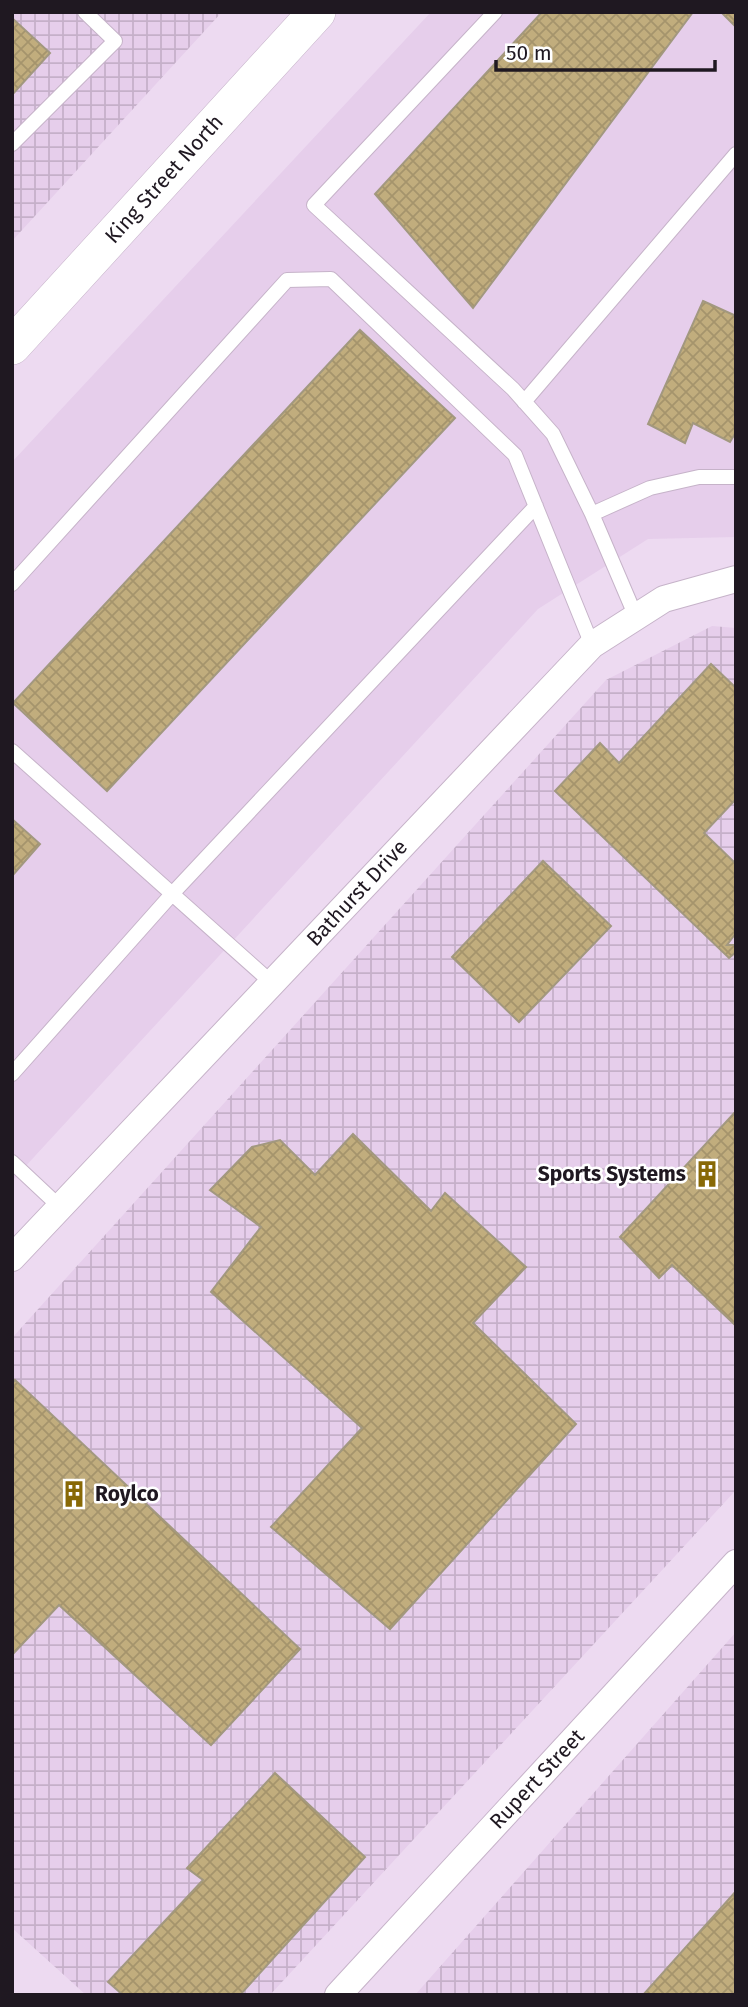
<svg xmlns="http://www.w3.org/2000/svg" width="748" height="2007" viewBox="0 0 748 2007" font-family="'Fira Sans',sans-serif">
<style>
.built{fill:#e6ceeb}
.industrial{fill:url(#industrial-grid)}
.building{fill:url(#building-cross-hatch);stroke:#a2987f;stroke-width:2}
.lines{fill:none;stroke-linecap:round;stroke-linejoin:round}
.lane-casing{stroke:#c6b3c9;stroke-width:16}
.street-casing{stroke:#c6b3c9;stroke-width:28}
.secondary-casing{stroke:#c6b3c9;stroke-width:38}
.lane{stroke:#fff;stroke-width:14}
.street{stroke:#fff;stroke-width:26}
.secondary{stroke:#fff;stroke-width:37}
.labels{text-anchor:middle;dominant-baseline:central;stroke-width:5;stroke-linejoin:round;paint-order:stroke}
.street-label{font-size:21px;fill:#1f1821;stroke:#fff}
.poi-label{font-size:21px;font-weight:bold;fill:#1f1821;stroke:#fff;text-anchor:end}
</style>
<defs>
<pattern id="industrial-grid" width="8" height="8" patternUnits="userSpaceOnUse" patternTransform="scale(1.75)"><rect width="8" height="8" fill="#e6ceeb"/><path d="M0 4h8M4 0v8" fill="none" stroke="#c5b0c9"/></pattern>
<pattern id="building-cross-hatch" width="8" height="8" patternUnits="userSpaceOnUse" patternTransform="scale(1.75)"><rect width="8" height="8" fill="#c1ad7d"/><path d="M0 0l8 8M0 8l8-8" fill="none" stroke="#a5946c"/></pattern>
</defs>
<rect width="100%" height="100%" fill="#eddaf1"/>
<path class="built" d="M431 12H736V537L648 539 538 609 12 1181V462Z"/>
<path class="industrial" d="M12 12H222L12 241Z
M712 626 736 628V1490L270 1995H86L12 1928V1338L606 680Z
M736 1632V1995H415Z"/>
<path class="building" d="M542 12H693L473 308 375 194Z
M721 12H736V27Z
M12 18 50 53 12 95Z
M703 301 736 316V432L730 442 693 423 685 443 648 424Z
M360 330 455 418 107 791 13 703Z
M711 664 736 688V799L704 833 736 864V933L727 945H736V952L729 958 555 791 600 743 619 763Z
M12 819 40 844 12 876Z
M543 861 611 926 519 1022 452 957Z
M736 1111V1326L672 1265 659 1278 620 1237Z
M353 1134 431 1211 445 1193 526 1267 473 1323 576 1424 390 1629 271 1527 362 1428 211 1292 261 1227 210 1190 252 1147 280 1140 315 1175Z
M15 1380 300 1649 211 1745 59 1605 12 1655V1383Z
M275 1773 365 1857 240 1995H123L108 1982 203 1880 187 1868Z
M736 1891V1995H643Z"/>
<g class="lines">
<defs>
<path id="lane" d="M495 12 314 205 513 389 553 434 592 514 636 617
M12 144 115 41 85 12
M524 402 736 154
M592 514 650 488 699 477H736
M12 584 287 280 331 279 515 455 592 645
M12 751 272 983
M12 1074 172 894 536 506
M12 1162 60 1207"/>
<path id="street" d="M12 1258 592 645 664 599 736 579
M338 1995 736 1563"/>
<path id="secondary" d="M12 346 317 12"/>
</defs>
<use href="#lane" class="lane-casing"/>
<use href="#street" class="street-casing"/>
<use href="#secondary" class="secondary-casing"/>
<use href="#lane" class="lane"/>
<use href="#street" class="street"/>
<use href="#secondary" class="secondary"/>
</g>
<defs>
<symbol id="building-bare" viewBox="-9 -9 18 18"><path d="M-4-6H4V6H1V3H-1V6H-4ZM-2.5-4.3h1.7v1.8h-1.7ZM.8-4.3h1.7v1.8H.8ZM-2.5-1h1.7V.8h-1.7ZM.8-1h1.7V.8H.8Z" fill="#886906" stroke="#fff" stroke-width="2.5" paint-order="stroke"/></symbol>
</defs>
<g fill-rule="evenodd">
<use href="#building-bare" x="688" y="1155" width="38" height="38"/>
<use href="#building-bare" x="55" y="1475" width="38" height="38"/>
</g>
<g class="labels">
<g class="street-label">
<text transform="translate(164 179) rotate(-48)">King Street North</text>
<text transform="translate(357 893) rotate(-47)">Bathurst Drive</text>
<text transform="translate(537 1779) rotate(-47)">Rupert Street</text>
</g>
<g class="poi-label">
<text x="686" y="1174">Sports Systems</text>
<text x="95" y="1494" text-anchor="start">Roylco</text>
</g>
</g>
<rect width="748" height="2007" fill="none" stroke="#1f1821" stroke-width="28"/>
<path d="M496 60v10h219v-10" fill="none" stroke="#1f1821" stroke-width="3.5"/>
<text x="506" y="60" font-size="21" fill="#1f1821" stroke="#ffffff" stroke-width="5" paint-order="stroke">50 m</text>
</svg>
